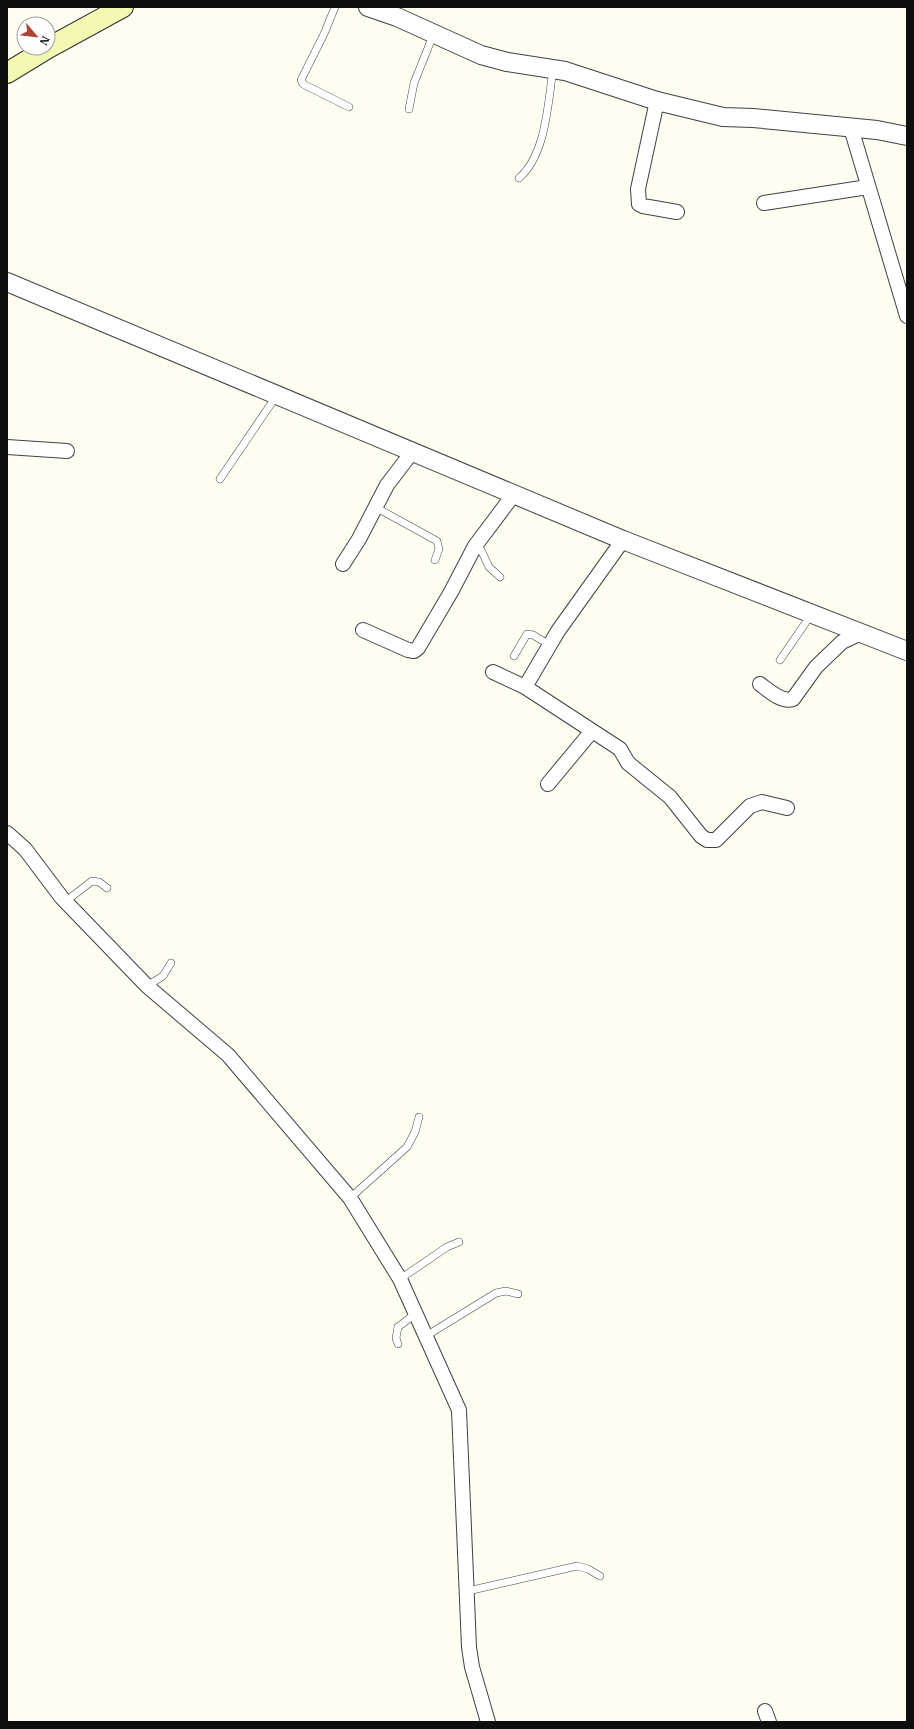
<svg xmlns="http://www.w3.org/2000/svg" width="914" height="1729" viewBox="0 0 914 1729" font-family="'IBM Plex Serif',serif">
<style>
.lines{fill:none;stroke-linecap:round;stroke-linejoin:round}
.service-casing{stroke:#414141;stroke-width:8}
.minor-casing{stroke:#414141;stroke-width:16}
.tertiary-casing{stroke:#414141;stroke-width:20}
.secondary-casing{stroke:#303030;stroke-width:22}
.service{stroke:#fff;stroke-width:7}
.minor{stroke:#fff;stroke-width:14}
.tertiary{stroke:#fff;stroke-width:18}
.secondary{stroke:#f3f8b2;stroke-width:20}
</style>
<rect width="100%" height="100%" fill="#fefdf1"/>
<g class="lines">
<defs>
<path id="service" d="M335 7 324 34 301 80 303 84 349 107
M409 109 414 83 434 33
M519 178C546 155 548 103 553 69
M220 479 277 395
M375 507 437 541 439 549 435 560
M475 546 481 550 489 567 500 577
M514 656 527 634 533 635 550 645
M780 660 811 615
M66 901 92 881 99 882 107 888
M147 986 163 976 171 963
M350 1198 407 1147 415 1132 419 1117
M400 1279 447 1247 459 1242
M426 1336 496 1293 506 1291 518 1294
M398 1344 396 1338 398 1327 415 1314
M468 1591 577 1566 588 1569 600 1576"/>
<path id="minor" d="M657 101 638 189 639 204 643 206 677 212
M851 128 907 316
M764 203 868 187
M7 447 67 451
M623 540 558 631 525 687 620 749 628 763 670 797 701 836 707 840H716L750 806 762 802 787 808
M343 564 359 539 387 485 413 451
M363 630 408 650 414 651 418 648 451 592 475 546 514 494
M493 672 525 687
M760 684C768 690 782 703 793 699L816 667 842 642 861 633
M548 784 592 731
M7 833 25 849 62 898 147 986 228 1055 350 1198 400 1279 459 1410 469 1647 472 1667 488 1722
M765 1711 769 1722"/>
<path id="tertiary" d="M368 7 397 17 481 55 507 62 565 71 657 101 723 117 753 118 877 130 907 136
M7 282 623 540 907 651"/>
<path id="secondary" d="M48 48 123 7
M7 73 48 48"/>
</defs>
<use href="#service" class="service-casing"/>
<use href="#minor" class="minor-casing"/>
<use href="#tertiary" class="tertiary-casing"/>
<use href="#secondary" class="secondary-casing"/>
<use href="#service" class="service"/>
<use href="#minor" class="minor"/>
<use href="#tertiary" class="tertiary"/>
<use href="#secondary" class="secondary"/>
</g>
<rect width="914" height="1729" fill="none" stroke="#0e0e0e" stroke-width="16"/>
<g transform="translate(36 36) rotate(118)"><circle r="19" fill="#ffffff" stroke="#9f9f9f"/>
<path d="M0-3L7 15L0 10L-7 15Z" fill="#b34332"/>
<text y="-6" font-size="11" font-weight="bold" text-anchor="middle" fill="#0e0e0e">N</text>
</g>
</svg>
